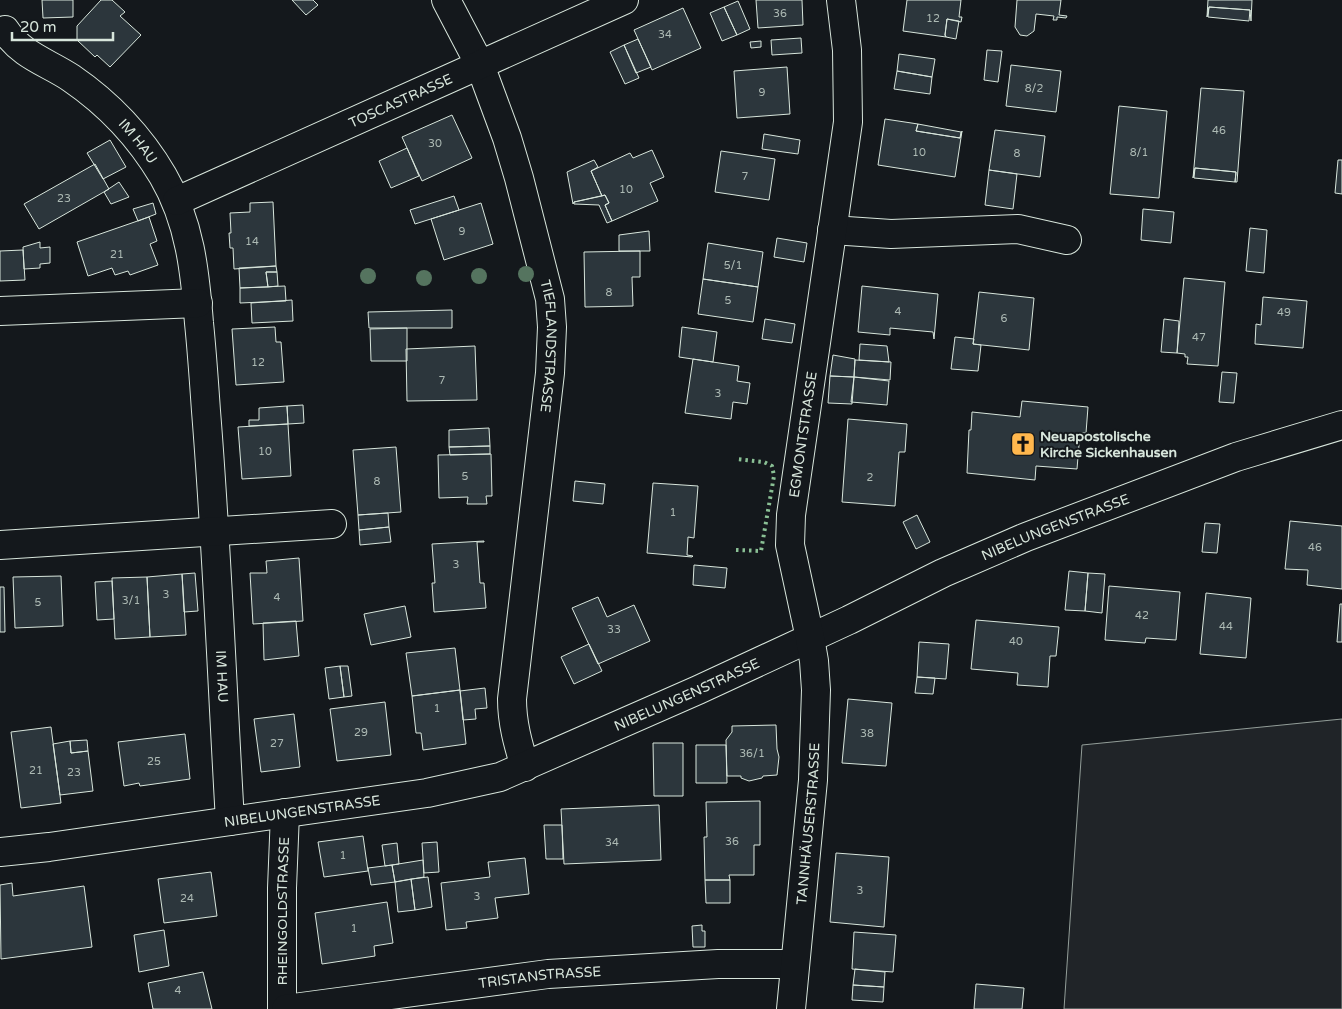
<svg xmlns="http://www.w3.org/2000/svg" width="1342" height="1009" viewBox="0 0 1342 1009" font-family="'Varela Round',sans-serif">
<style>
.green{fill:#202428;stroke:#939e99}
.building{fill:#2c363c;stroke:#d8e6dc}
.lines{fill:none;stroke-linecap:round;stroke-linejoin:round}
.street-casing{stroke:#d8e6dc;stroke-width:30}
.street{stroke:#14181c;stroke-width:28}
.hedge{stroke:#8ac095;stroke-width:4;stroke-dasharray:2.5 4;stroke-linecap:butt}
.tree{fill:#55745f}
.labels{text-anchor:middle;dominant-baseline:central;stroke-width:4;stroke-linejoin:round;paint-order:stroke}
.number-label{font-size:11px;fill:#adbab4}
.street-label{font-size:14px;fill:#d8e6dc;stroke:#14181c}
.poi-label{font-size:14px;font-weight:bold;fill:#d8e6dc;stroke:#14181c;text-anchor:start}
</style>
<rect width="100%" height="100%" fill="#14181c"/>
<path class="green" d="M1342 719V1009H1064L1082 745Z"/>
<path class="building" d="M42 0H73V17L43 18Z
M101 0H112L125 12 120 16 141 35 110 67 97 55 95 57 77 40V26Z
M292 0H313L318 5 306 15Z
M756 0H802L803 25 758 28Z
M907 0H961L959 17H962L961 22 947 19 945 35 946 37 903 31Z
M1017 0H1061L1059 15 1067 16 1066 18 1057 17V20H1053L1054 16 1036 14 1034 31 1027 36 1020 35 1015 27Z
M1208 0H1252L1251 21 1250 10 1209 7 1207 17Z
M738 1 750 29 737 35 724 7Z
M724 7 737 35 722 41 710 13Z
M1209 7 1250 10 1249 21 1208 17Z
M683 8 701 48 652 70 634 30Z
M947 19 959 21 956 39 946 37 945 35Z
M801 38 802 53 772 55 771 40Z
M638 39 651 67 636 73 624 45Z
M761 41V47L751 48 750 42Z
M624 45 639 78 625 84 610 52Z
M987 50 1002 51 998 82 984 80Z
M899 54 935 59 932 77 897 71Z
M1011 65 1061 71 1056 112 1006 106Z
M787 67 790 114 737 118 734 71Z
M897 71 932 77 930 94 894 89Z
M1201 88 1244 91 1237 182H1235L1236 172 1195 168 1193 178Z
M1119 106 1167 111 1159 198 1110 194Z
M452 115 472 158 422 181 402 137Z
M885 119 918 124 916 131 960 138 962 131 955 177 878 165Z
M918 124 961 132 960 138 916 131Z
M995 130 1045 136 1040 177 989 170Z
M764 134 800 140 798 154 762 149Z
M110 140 126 167 103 179 87 153Z
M407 148 419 176 391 188 379 161Z
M652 150 664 177 650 183 658 201 612 221 605 205 609 203 605 195 602 196 591 171 630 153 633 158Z
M721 151 775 159 769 200 715 192Z
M594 160 598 167 591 171 602 196 574 202 573 204 567 172Z
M1338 160H1342V194L1335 193Z
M95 164 109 189 39 229 24 204Z
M1195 168 1236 172 1235 182 1194 178Z
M989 170 1017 174 1013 209 985 205Z
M119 182 129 197 111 204 104 192Z
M605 195 609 203 605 205 612 221 607 223 599 205 574 204V202Z
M454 196 459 210 415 224 410 210Z
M273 202 276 266 234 269 233 248H230L229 233H231L230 213 250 212V203Z
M153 203 156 214 138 221 133 209Z
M481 203 493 244 444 260 431 219Z
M1143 209 1174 212 1171 243 1141 240Z
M149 217 157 241 150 244 158 265 130 275 128 271 115 275 112 268 88 276 77 242Z
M1250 228 1267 230 1264 273 1246 271Z
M649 231 650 251H619V235Z
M777 238 807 243 804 262 774 257Z
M40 242V248L50 247V263L40 264V268L24 269 23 247Z
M708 243 763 252 758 287 703 279Z
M23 250 25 280 0 281V251Z
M640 251V277H632L633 306 585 307 584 252Z
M276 266 277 272H266L268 287 240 288 239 268Z
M266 272H277L278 286 268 287Z
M1184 278 1225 282 1218 366 1187 364 1188 357H1185V354L1177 353Z
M703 279 758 287 753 322 698 314Z
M285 286 286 301 240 303V288Z
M862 286 938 294 934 339 933 332 890 328V335L858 332Z
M979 292 1034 298 1029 350 973 344Z
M1263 297 1307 301 1303 348 1255 344 1256 324 1261 325Z
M292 300 293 321 252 323 251 303Z
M452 310V328H369L368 312Z
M765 319 795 324 792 343 762 339Z
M1164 319 1179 321 1177 353 1161 352Z
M275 327 276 342H281L284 382 236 385 232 329Z
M682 327 717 332 713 362 679 357Z
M407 328V361H371L370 329Z
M955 337 974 339 973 344 981 345 978 371 951 369Z
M860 344 887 346 889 362 859 360Z
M475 346 477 400 407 401 406 349Z
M833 355 855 359 854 377 830 376Z
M693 359 739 366 737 381 750 383 747 404 733 402 731 419 685 413Z
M855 360 891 362 890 380 854 377Z
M1222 372 1237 373 1234 403 1219 402Z
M830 376 854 377 852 404 828 403Z
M854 377 889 381 887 405 851 402Z
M1022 401 1088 407 1086 433H1080L1077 469 1036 466 1035 480 967 473 969 430H971L972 412 1020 417Z
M303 405 304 423 288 424 287 406Z
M287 406 288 424 249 426V420H259V408Z
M848 419 907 424 905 452H899L895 506 842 502Z
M288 424 291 476 242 479 238 427Z
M489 428 490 446 449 447V430Z
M490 446V454L450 455 449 447Z
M396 447 401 512 358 515 353 450Z
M491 454 492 496H486L487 504H467L468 497 439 498 438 455Z
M575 481 605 484 603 504 573 501Z
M653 483 698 486 694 538 688 537 687 555 693 556 692 557 647 553Z
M388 513 389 527 359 530 358 515Z
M917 515 930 542 916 549 903 522Z
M1290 521 1342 526V589L1307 585 1308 570 1285 569Z
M1205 523 1220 524 1217 553 1202 552Z
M389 527 391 542 360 545 359 530Z
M484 541V542H477L480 583H484L486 608 434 612 432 583H435L432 544Z
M299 558 303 621 253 624 250 573H267L266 561Z
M694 565 727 568 725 588 693 585Z
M1069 571 1088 573 1085 611 1065 610Z
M195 573 198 611 184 612 182 574Z
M1088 573 1105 574 1102 613 1085 611Z
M182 574 186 635 150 637 147 577Z
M61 576 63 626 15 628 13 577Z
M147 577 150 637 115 639 112 578Z
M112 581 114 619 97 620 95 582Z
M1109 586 1180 592 1176 640 1146 638 1145 643 1105 640Z
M0 587H4L5 632H0Z
M1206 593 1251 598 1246 658 1200 654Z
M598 597 607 617 634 605 650 641 598 664 572 608Z
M1340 604H1342V642H1337Z
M405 606 411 637 371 645 364 614Z
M976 620 1059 627 1056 656H1050L1048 687 1017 685 1018 673 971 669Z
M296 621 299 656 264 660 263 623Z
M919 642 949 644 946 679 917 677Z
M589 644 602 671 574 684 561 657Z
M455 648 460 690 412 696 406 653Z
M340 666 344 697 329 699 325 668Z
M340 666H348L352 696 344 697Z
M917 677 935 678 933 694 915 693Z
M485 688 487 708 475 709 476 719 463 720 460 691Z
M460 690 466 744 423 750 421 733H416L412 696Z
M848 699 892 703 886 766 842 763Z
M385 702 391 755 337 761 330 709Z
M294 714 300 767 261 772 254 719Z
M776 725 777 749 779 757 777 775 763 776 762 778 749 781 741 778V776H727L726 740 732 732V726Z
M51 727 61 803 21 808 11 732Z
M185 734 190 779 140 786 139 783 124 786 118 742Z
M87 740 88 751 71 753 70 741Z
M70 741 71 753 88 751 93 791 60 795 53 744Z
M653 743H683V796H654Z
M696 745H726L727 783H696Z
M760 801V845H754V875H729L730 880H705L704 837H707L706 802Z
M659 805 661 860 564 864 561 809Z
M544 825H562L563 859H546Z
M363 836 368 871 324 877 318 842Z
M437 842 439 872 424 873 422 843Z
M397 843 399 864 385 866 382 845Z
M836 853 889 857 884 927 830 922Z
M525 858 529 894 495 898 498 918 466 922 467 928 446 930 441 883 490 877 488 862Z
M423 860 424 877 395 882 392 865Z
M392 865 395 882 371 885 368 868Z
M211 872 217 916 164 923 158 879Z
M428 877 432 907 415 910 411 879Z
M411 879 415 910 398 912 395 882Z
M705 880H730V903H706Z
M12 883 13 896 84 886 92 947 1 959 0 885Z
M387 902 393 943 374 946 375 956 322 964 315 913Z
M702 925V931H705V947H693L692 926Z
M164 930 169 966 139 972 134 935Z
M854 932 896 935 893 972 852 969Z
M855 969 885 972 884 987 853 985Z
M203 972 212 1009H153L148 983Z
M976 984 1024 988 1022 1009H974Z
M853 985 884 987 883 1002 852 1000Z"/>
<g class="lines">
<defs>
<g id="street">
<path id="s1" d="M446 0 480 65 507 138 519 178 550 299 552 327 550 373 512 699C512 723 518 744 525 767"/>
<path id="s2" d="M5 30C22 56 47 62 71 78 109 104 140 137 163 176 190 222 195 272 199 323 202 352 204 382 206 411 217 547 222 684 230 821"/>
<path id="s3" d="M177 201 624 0"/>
<path d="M832 230 891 234 1018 229 1067 240"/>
<path d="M0 311 198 303"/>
<path d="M0 545 332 524"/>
<path id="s4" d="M0 852 49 847 427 793 500 777 698 690 849 620 943 573 1026 537 1236 457 1342 425"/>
<path id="s5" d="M282 1009V888L285 813"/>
<path id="s6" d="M286 1009 548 974 718 964H795"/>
<path id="s7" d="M791 1009 813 780 816 690 814 661 810 638 790 545 791 515 848 122 847 50 841 0"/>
</g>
</defs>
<use href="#street" class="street-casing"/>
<use href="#street" class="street"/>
<path class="hedge" d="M736 550 761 551 774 476 772 466 764 462 736 459"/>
</g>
<g class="tree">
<circle cx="526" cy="274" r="8"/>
<circle cx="368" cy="276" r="8"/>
<circle cx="479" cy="276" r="8"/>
<circle cx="424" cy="278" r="8"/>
</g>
<defs>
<symbol id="church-square" viewBox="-11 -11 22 22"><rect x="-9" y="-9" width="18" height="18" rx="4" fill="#ffb74d" stroke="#14181c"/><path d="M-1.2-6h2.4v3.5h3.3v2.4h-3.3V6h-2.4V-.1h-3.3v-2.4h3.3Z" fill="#111"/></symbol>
</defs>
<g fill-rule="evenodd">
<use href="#church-square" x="1009" y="430" width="28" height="28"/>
</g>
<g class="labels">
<g class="number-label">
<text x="780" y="13">36</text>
<text x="933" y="18">12</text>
<text x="665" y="34">34</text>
<text x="1034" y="88">8/2</text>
<text x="762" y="92">9</text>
<text x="1219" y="130">46</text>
<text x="435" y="143">30</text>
<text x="919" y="152">10</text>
<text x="1139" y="152">8/1</text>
<text x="1017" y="153">8</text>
<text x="745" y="176">7</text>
<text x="626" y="189">10</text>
<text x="64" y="198">23</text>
<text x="462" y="231">9</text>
<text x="252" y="241">14</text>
<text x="117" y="254">21</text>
<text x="733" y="265">5/1</text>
<text x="609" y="292">8</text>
<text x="728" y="300">5</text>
<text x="898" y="311">4</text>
<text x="1284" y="312">49</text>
<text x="1004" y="318">6</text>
<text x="1199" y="337">47</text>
<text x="258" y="362">12</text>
<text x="442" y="380">7</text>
<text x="718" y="393">3</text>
<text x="265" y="451">10</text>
<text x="465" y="476">5</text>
<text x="870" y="477">2</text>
<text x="377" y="481">8</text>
<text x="673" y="512">1</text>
<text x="1315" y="547">46</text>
<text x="456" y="564">3</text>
<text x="166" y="594">3</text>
<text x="277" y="597">4</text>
<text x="131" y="600">3/1</text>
<text x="38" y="602">5</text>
<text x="1142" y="615">42</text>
<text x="1226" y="626">44</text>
<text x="614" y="629">33</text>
<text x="1016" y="641">40</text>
<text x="437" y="708">1</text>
<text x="361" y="732">29</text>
<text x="867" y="733">38</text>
<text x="277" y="743">27</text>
<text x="752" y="753">36/1</text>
<text x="154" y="761">25</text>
<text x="36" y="770">21</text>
<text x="74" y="772">23</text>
<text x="732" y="841">36</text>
<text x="612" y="842">34</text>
<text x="343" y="855">1</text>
<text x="860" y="890">3</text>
<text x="477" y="896">3</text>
<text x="187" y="898">24</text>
<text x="354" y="928">1</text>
<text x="178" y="990">4</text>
</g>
<g class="street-label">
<text stroke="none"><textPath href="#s3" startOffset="245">TOSCASTRASSE</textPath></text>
<text stroke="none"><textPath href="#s2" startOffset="175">IM HAU</textPath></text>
<text stroke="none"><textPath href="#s1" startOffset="365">TIEFLANDSTRASSE</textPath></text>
<text stroke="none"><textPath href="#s7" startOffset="579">EGMONTSTRASSE</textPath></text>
<text stroke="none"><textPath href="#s4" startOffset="1115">NIBELUNGENSTRASSE</textPath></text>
<text stroke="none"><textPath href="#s2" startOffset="725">IM HAU</textPath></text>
<text stroke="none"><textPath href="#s4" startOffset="710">NIBELUNGENSTRASSE</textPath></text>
<text stroke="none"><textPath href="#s4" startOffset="305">NIBELUNGENSTRASSE</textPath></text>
<text stroke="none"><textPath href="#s7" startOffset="186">TANNHÄUSERSTRASSE</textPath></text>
<text stroke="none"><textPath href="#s5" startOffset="98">RHEINGOLDSTRASSE</textPath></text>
<text stroke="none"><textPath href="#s6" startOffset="256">TRISTANSTRASSE</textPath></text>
</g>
<g class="poi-label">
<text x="1040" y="436">Neuapostolische<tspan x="1040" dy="16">Kirche Sickenhausen</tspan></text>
</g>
</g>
<path d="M12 32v8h101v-8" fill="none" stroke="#d8e6dc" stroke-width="2.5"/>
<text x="20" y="32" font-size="15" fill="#d8e6dc" stroke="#14181c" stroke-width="4" paint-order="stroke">20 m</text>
</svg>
